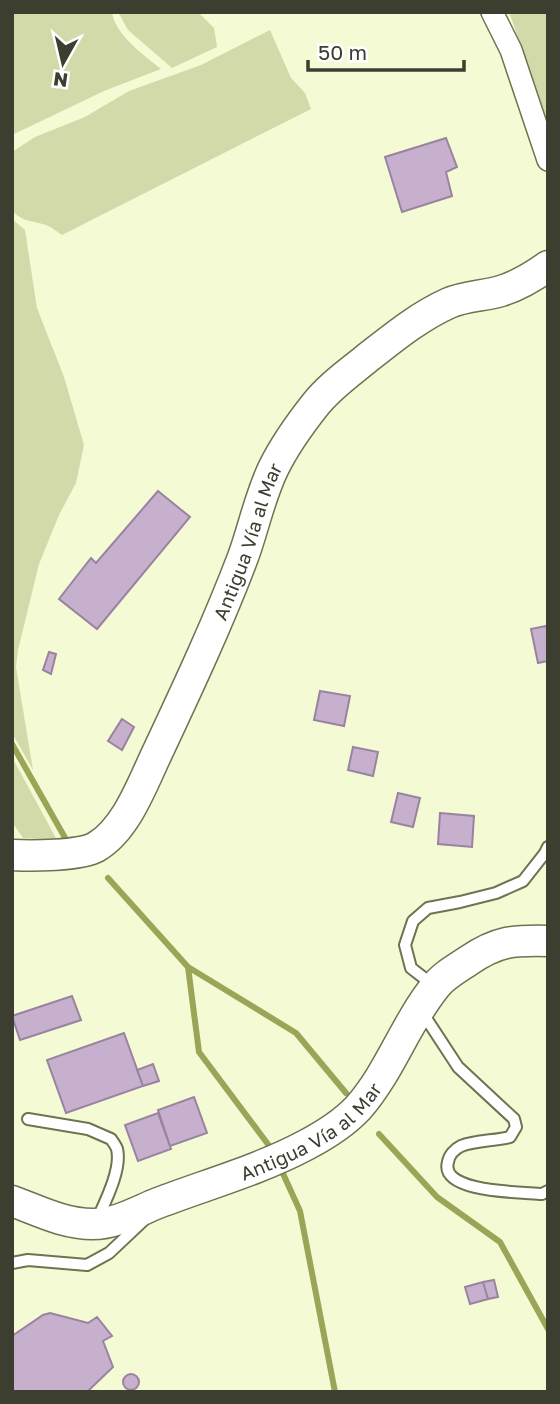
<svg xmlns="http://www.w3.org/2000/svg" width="560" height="1404" viewBox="0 0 560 1404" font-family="'Golos Text',sans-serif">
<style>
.green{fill:#d3daaa}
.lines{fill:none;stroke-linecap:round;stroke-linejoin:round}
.stream{stroke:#9ca557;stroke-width:6}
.building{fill:#c7b0ce;stroke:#99839f;stroke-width:2}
.lane-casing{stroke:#6f7352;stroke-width:14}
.street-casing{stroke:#6f7352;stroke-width:24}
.secondary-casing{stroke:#6f7352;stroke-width:33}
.lane{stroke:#fff;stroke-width:10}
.street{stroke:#fff;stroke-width:21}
.secondary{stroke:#fff;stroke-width:30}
.labels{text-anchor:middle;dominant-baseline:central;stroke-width:6;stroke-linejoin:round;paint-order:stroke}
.street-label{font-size:19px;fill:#3c3e30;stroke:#fff}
</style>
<rect width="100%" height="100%" fill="#f4fad4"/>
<path class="green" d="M12 12H112C115 35 144 55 161 69L104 91 12 135Z
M118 12H198L214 28 217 47 172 68 128 30Z
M509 12H548V123Z
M270 30 291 78 305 93 311 109 62 235C57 232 52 227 46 225 31 220 25 223 12 211V152L35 137 85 117 129 91 201 65Z
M12 219 25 230 37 308 64 377 84 445 76 483 59 515 39 564 18 650 16 667 33 770 12 733Z
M12 757 57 840 23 838 12 822Z"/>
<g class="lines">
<path class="stream" d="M12 744 68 843
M108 878 188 967 199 1052 273 1151
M188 967 296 1033 346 1093
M379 1134 437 1197 500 1242 548 1329
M280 1167 300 1211 335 1392"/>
</g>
<path class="building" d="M446 138 457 167 446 172 452 196 402 212 385 157Z
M158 491 190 517 97 629 59 599 91 558 96 563Z
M546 626 548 631V661L538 663 531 629Z
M49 652 56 654 51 674 43 670Z
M320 691 350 696 344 726 314 720Z
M122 719 134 727 122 750 108 741Z
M353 747 378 752 373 776 348 770Z
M398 793 420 798 413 827 391 822Z
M440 813 474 816 472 847 438 844Z
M72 996 81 1020 20 1040 12 1016Z
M124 1033 143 1086 66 1113 47 1060Z
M153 1064 159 1081 143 1086 137 1070Z
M194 1097 207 1133 170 1146 158 1110Z
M158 1113 171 1149 138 1161 125 1125Z
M494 1280 498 1297 488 1299 483 1282Z
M483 1282 488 1299 470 1304 465 1287Z
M50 1313 88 1323 97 1317 112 1336 103 1341 113 1367 87 1392H12V1336L43 1315Z
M123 1382a8 8 0 1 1 16 0a8 8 0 1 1-16 0Z"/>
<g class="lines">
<defs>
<path id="lane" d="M433 985 411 968 405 945 413 921 428 908 460 902 496 893 523 881 545 853 548 847
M422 1012 458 1067 514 1119 516 1127 510 1137C495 1141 476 1140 461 1146 455 1149 449 1155 448 1162 439 1193 523 1192 542 1194L548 1191
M28 1119 88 1129 111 1139C113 1142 116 1146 117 1149 122 1169 105 1202 97 1220
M12 1263 28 1260 87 1265 109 1253 144 1220"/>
<path id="street" d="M492 12 511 50 548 160"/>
<g id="secondary">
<path id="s1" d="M12 855C31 856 80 856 96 847 127 829 143 782 158 751 188 687 218 623 243 557 254 527 260 495 274 467 285 445 300 424 315 405 329 387 349 373 366 359 393 338 418 317 449 303 465 296 484 296 501 291 517 286 534 276 548 266"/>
<path id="s2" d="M12 1201C39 1211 64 1224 93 1224 116 1224 138 1211 158 1203 208 1184 259 1170 306 1145 325 1135 343 1124 358 1108 390 1072 405 1024 435 987 443 976 456 969 468 961 497 941 513 940 548 941"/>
</g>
</defs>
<use href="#lane" class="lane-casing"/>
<use href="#street" class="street-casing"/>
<use href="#secondary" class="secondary-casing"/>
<use href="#lane" class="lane"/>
<use href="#street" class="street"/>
<use href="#secondary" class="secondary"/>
</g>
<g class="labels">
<g class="street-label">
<text stroke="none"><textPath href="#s1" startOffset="429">Antigua Vía al Mar</textPath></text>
<text stroke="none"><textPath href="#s2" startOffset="324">Antigua Vía al Mar</textPath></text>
</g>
</g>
<rect width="560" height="1404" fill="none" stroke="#3c3e30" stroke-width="28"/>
<g transform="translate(63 63) rotate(188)" stroke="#ffffff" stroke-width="5" paint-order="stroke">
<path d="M0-5L12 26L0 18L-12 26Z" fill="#3c3e30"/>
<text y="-10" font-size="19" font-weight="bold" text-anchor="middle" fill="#3c3e30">N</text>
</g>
<path d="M308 60v10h156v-10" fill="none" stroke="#3c3e30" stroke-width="3.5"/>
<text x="318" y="60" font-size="21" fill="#3c3e30" stroke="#ffffff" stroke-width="5" paint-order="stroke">50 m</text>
</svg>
